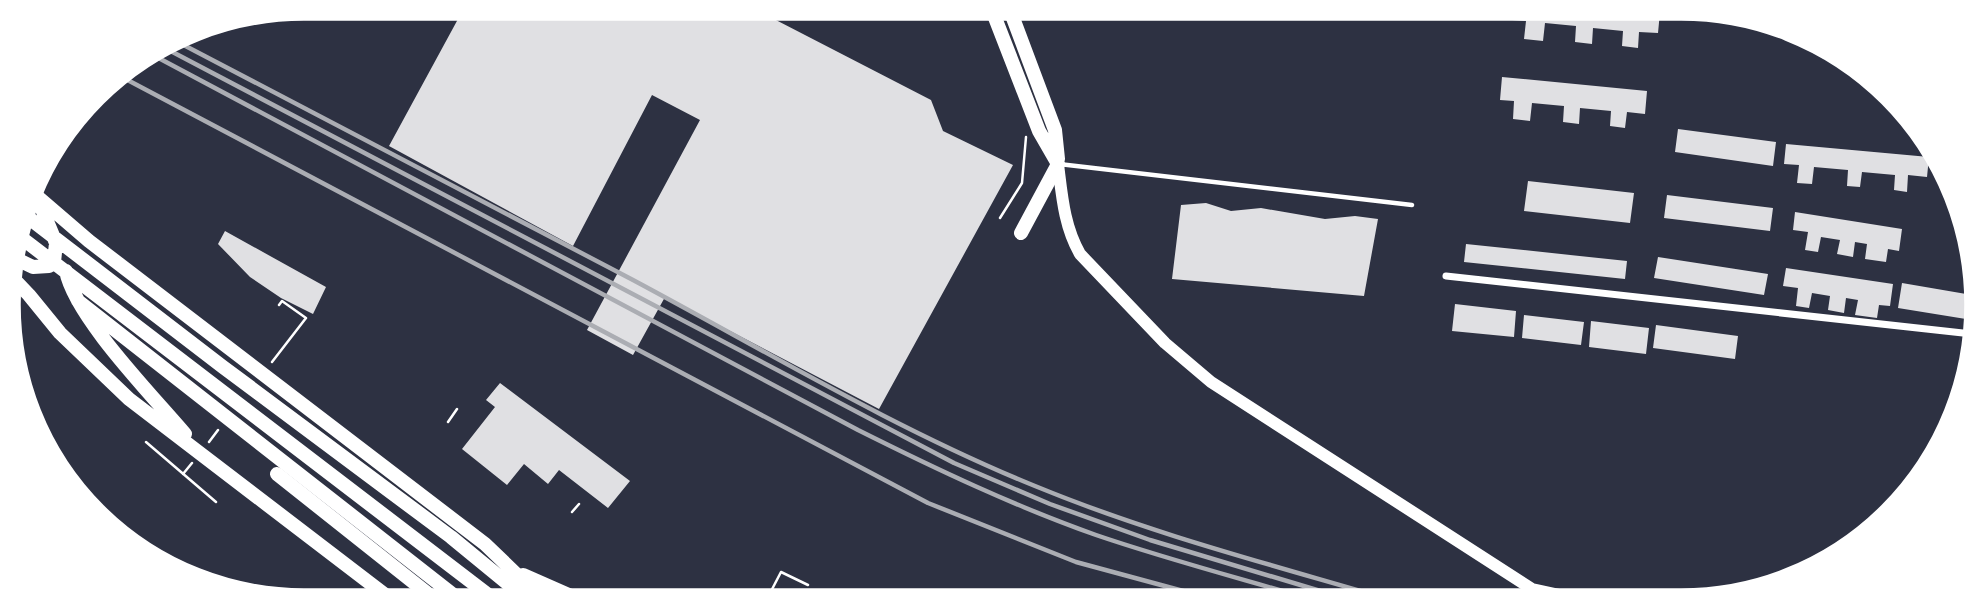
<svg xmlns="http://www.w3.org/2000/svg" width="1985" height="609" viewBox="0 0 1985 609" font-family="Raleway,sans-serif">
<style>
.building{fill:#e0e0e3}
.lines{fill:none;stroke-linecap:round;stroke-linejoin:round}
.path{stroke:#fff;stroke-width:2.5}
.service{stroke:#fff;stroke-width:4.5}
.minor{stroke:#fff;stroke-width:7}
.secondary{stroke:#fff;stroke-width:12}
.primary{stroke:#fff;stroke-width:14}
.trunk{stroke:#fff;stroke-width:14}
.rail{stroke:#abadb3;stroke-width:4.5}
.rim{fill:none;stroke:#fff;stroke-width:3.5}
</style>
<rect width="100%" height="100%" fill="#2d3142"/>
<path class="building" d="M464 8 770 9 772 18 931 100 943 131 1013 165 879 409 665 297 633 355 587 330 700 120 652 95 573 246 389 146Z
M1513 12H1660L1658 33 1639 32 1638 48 1622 46 1623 31 1593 28 1592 44 1575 42 1576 26 1545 23 1543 41 1524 39 1526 21 1512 20Z
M1502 77 1647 91 1645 114 1627 112 1625 128 1610 126 1611 111 1580 108 1579 124 1563 122 1564 106 1532 103 1530 121 1513 119 1514 101 1500 100Z
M1678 129 1776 142 1773 166 1675 152Z
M1786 144 1929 157 1927 177 1908 175 1907 192 1894 190 1895 175 1862 172 1860 187 1847 186 1848 170 1814 167 1812 184 1797 183 1799 165 1784 164Z
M1528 181 1634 193 1630 223 1524 211Z
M1667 195 1773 208 1770 231 1664 218Z
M1206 203 1231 211 1261 208 1325 219 1355 216 1378 219 1364 296 1172 279 1181 205Z
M1795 212 1902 229 1899 251 1888 249 1886 262 1865 259 1867 244 1855 242 1853 257 1837 254 1840 240 1821 237 1818 252 1805 250 1808 232 1793 230Z
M225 231 326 287 313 314 281 298 250 277 218 244Z
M1466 244 1627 261 1625 279 1464 262Z
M1658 257 1768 274 1764 295 1654 278Z
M1786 268 1893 284 1890 306 1879 305 1877 318 1855 315 1858 300 1846 298 1844 313 1828 310 1830 296 1812 293 1809 308 1796 306 1798 288 1783 286Z
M1902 283 1972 295V320L1898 308Z
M1455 304 1516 311 1514 337 1452 331Z
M1524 315 1584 322 1581 345 1522 338Z
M1591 321 1649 328 1646 354 1589 347Z
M1656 325 1738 336 1735 359 1653 348Z
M500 383 630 481 608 508 559 470 548 484 524 464 507 485 462 449 495 407 486 400Z"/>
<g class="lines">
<path class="path" d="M1000 218 1022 183 1026 137
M272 362 306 318 282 301 279 305
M448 422 457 409
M146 442 216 502
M209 442 218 430
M183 474 192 463
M572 512 579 504
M768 597 781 572 808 585"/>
<path class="service" d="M1059 164 1412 205"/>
<path class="minor" d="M1446 276 1972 334"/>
<path class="secondary" d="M1058 164C1062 196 1064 226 1080 254L1165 343 1211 382 1532 589 1578 599"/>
<path class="primary" d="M992 10 1039 131 1058 164
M1010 10 1055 130 1058 159
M1021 233 1058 164
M277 474 432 597"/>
<path class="trunk" d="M32 192 89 241 485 544 540 597
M25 215 223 367 451 537 524 597
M19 236 491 597
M12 257 33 267 49 266 54 262 56 243 37 197
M66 271C75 317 153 396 185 434
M10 275 29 295 60 333 129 399 388 597
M78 301 456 597
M523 575 573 597"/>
<path class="rail" d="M174 40C327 121 481 199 633 280 766 351 895 429 1035 486 1149 533 1269 564 1388 599
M163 47 954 463 1050 504 1150 540 1347 599
M151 54 858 430C936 469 1014 506 1096 535 1166 559 1239 578 1310 599
M118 75 928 503 1076 562 1209 598"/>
</g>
<path d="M0 0H1985V609H0ZM304 19H1681A285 285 0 0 1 1966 304V305A285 285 0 0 1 1681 590H304A285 285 0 0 1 19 305V304A285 285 0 0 1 304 19Z" fill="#fff" fill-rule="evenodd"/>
<path class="rim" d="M304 19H1681A285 285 0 0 1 1966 304V305A285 285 0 0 1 1681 590H304A285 285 0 0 1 19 305V304A285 285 0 0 1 304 19Z"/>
</svg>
